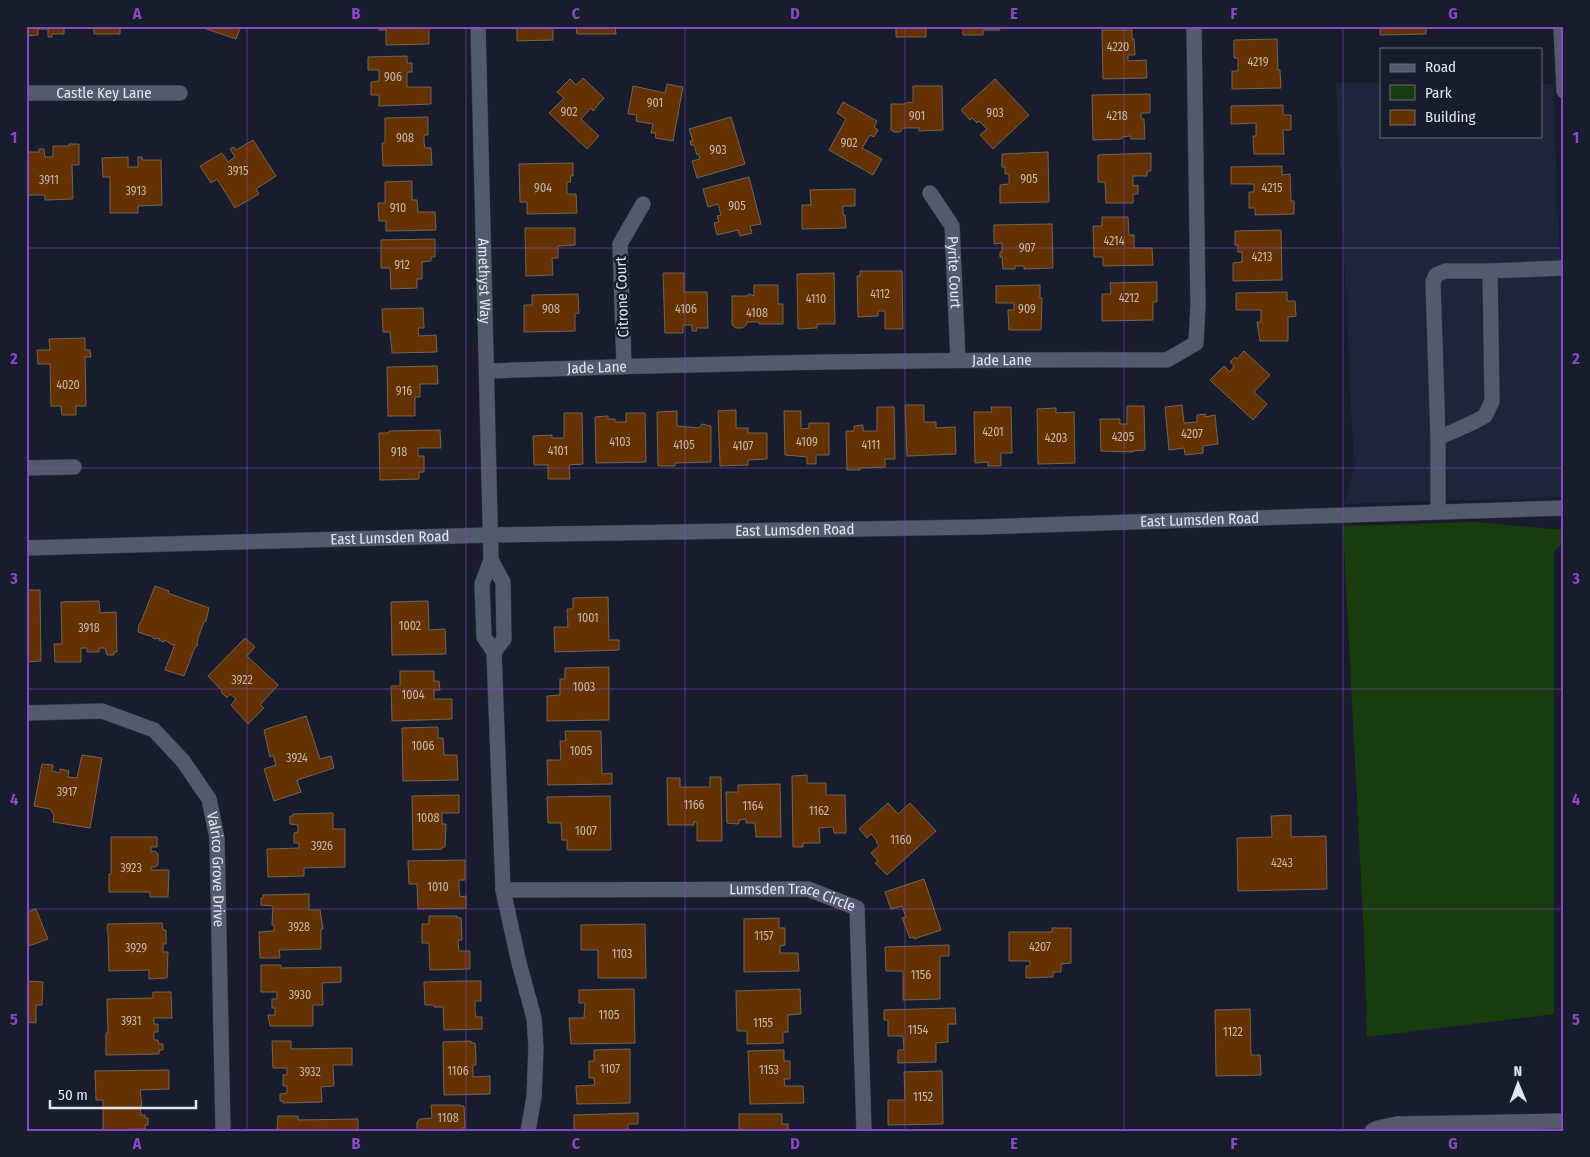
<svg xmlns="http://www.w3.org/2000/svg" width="1590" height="1157" viewBox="0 0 1590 1157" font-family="'Fira Sans Condensed',sans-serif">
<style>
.built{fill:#1d253b}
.green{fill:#183c0d}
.building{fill:#633200;stroke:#756355}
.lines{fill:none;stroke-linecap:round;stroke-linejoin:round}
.minor-casing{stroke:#353845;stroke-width:16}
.minor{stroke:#535a6d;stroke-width:15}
.grid{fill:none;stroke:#8a48c6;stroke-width:1;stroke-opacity:0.55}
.labels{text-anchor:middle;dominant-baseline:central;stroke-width:5;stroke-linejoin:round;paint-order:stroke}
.number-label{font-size:12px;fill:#c2b8b4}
.street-label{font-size:15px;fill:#e1e5f0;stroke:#171d2d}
.neatline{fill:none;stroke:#8a48c6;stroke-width:2}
.grid-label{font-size:16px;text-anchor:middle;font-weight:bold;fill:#8a48c6}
</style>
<rect width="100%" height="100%" fill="#171d2d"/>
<path class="built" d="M1336 83H1381V136H1541V84H1553L1564 355V497L1344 504 1354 469Z"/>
<path class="green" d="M1474 522 1564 530V543L1554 551V1014L1367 1037 1364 937 1343 526Z"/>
<path class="building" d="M26 26H64V34H52V37H48V29H38V35L26 36Z
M94 26H120V34H94Z
M198 26H241L236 39Z
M379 26H429V44L386 45V30H379Z
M517 26H553V40L517 41Z
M576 26H615L616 34H577Z
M699 26H749V27L699 28Z
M822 26H871V27H822Z
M887 26H930H926V37H896V27Z
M963 26H999L1000 30H983V35H963Z
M1331 26H1352V28H1331Z
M1380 26H1426V34L1380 35Z
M1102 30H1132V39H1134L1135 55H1128V61L1146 60 1147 78 1103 79Z
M1277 39 1278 70H1280L1281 88 1232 89V71H1238V58H1234V40Z
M407 56V63H412V72H407V87H431V104L379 106V95H371V82L379 81V70H368V57Z
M583 78 604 98 593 111 591 108 581 119 599 136 587 149 549 113 564 98 557 92 570 79 576 85Z
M995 79 1029 115 993 149 980 135 987 129 979 121 977 123 972 118 970 120 961 110Z
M667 84 683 87 673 141 655 138 656 133H651L653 124 636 121 637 115 628 114 633 86 665 93Z
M913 86H942L943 130 919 131V128H903L900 132H894L891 130V104H904L909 102 913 103Z
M1150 94V113H1141V119H1144L1145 139H1131V136L1122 137V139L1093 140 1092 95Z
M843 102 877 121 874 127 878 130 874 137 870 135 862 148 882 159 873 175 829 150 846 119 837 113Z
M1283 105V115H1291V130H1283L1284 154H1254L1253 136H1256V123L1231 124V106Z
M428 117V135H424V142L425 148H431L432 165 383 166 382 143H385V118Z
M731 117 745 164 697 178 692 161 700 159 699 154 697 155 694 145H691L690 141H693L689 129Z
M253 140 276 176 256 189 259 194 235 208 217 179 211 183 200 166 222 153 228 162 235 157 230 149 234 147 236 150Z
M69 144H79V165H72L73 199 45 200V195H26V152H39V149H44L45 157H53V146H69Z
M1048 152 1049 202 1000 203V185L1009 184V174H1005V167H1002V154Z
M1151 153V171H1147V176H1133V186L1138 185V194H1133V203H1106L1105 182H1098V155Z
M128 157V167H138V157H142V160H161L162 205 138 206V213H110V177H103L102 158Z
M573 163V176H570L571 182H567V194H576L577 213 527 214V202H520L519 164Z
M1282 166V175L1290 174 1291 201H1294V214L1255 215V208H1249V192H1254V184H1231V167Z
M749 177 761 224 750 226 752 233 740 236 738 230 717 235 714 223 719 222 717 216 721 215 718 204 708 207 703 189Z
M412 181V200H417L418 212H435L436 230 386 231V221H379L378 203H385V182Z
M855 189V206H843V215H845L846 228 802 229V205H811L810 190Z
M1102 217H1128L1129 235H1134V248H1152L1153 265 1103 266V257H1094L1093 226H1102Z
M1052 224 1053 268 1024 269V266H1015V269H1003L1002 257H1000V252H1002V243L994 244V225Z
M525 228H575V245L558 246V258H552L553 275 526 276Z
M1281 230 1282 280 1233 281V263L1242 262V252H1238V245H1235V231Z
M435 239V257H431V261L422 262V279H417V288L391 289 390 268H381V240Z
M860 271H902L903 329H885V311H878V316L858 317 857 276H860Z
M663 273H684V292H707L708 328H696L697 331H692V325H683V333H665Z
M834 273 835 324H817V328L798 329 797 274Z
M1157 282V302H1153V320L1102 321V294H1111L1110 283Z
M754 285H778V304H783V324H759V322H747V324L743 328H736L732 325V296H747L749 294 754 296Z
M1040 285V298H1042L1041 330H1009L1008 310H1014V303H996V286Z
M1287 292V301H1295L1296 316 1288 317V341H1260L1257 322H1261V310H1236V293Z
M578 294 579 313 575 314V331L524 332V305H532V295Z
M423 308 424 328H418L419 336 436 335 437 352 392 353 390 332H383L382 309Z
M85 338V350H90L91 357H85L86 406H76V415H62L61 406H51L50 364H38L37 350H50L49 339Z
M1244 351 1270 375 1254 392 1267 404 1253 420 1210 380 1224 366 1230 372 1234 366 1230 362 1235 357 1237 359Z
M437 366 438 384H420V397H415V416H388L387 367Z
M905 405H924V422H936V428L955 427 956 454 907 456Z
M1182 405 1184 423 1197 422V415L1205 414V417L1215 415 1218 444 1203 446V453L1185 455 1184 448 1169 450 1165 407Z
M1127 406H1144L1145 450 1133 451V452L1101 451 1100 419H1120V424H1127Z
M877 407H894L895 459H885V467L860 468V470H847L846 431H854V426L863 425V431H877Z
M991 407H1011L1012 453H1001V466H988V462L975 463 974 412H992Z
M1056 408V413L1074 412 1075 463 1038 464 1037 409Z
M736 410V428H748V433H767V459L748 460V465L720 466 718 411Z
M677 411V426L699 428 702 424 711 426V462L675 463V466H658L657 412Z
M784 411H801V429L809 428V423H829V455H816V464H807V457L785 455Z
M564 413H582L583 464 569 465 570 479H548V465H534L533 436 552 435V438H564Z
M626 413H645L646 462 596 463 595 417 608 416V419H615V422H626Z
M440 430 441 448H418V456H424V472H419V479L380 480 379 433H389V431Z
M155 586 169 591 168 593 209 608 206 621 204 622 198 638 197 646 195 647 184 676 165 670 175 644 172 645 165 640 164 642 159 640V638L154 639 150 635 149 636 138 632 139 624 141 622Z
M26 590H40L41 661 26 662Z
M608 597 609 640H619V650L555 652 554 627H568L567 609H573V598Z
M99 601 100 613 116 612 117 652H114V655H107L105 648H99V652H87V648H81V662H55L54 644H62L61 602Z
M428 601 429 630 445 629 446 654 392 655 391 602Z
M245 638 255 647 247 656 278 685 260 705 264 708 248 724 231 705 236 699 230 694 227 698 221 692 222 691 208 676Z
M609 667V720L547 721V696L560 695V679H565V668Z
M400 671H434V681H439L440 690H434V699H452V719L392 721 391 686H400Z
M306 716 320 759 331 756 334 768 297 780 301 792 274 801 264 769 276 765 273 755 270 757 264 730Z
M438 727V738H443L444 755H457L458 780 403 781 402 728Z
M565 731H601L602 774 612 773V784L548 785 547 760H561L560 741H566Z
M82 755 102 758 90 828 53 822 54 815 50 809 34 806 42 764 53 765 52 771 60 773V769L69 771 68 777 77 778Z
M807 775V783H826V795H845L846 833H834L833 827 819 828 820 843H803V847H793L792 776Z
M710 777H721L722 841H697V822H694V825H668L667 778H680V787H710Z
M780 784 781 837H756L755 823H746V819L739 820V823L738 824 727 823 726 792H738V785Z
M459 795V813H442V824H446L445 847H442V849L413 850 412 796Z
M610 796 611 850H567V840H562L561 823H548L547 797Z
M888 803 898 814 910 803 936 831 887 875 875 863 878 861 871 853 879 846 876 842 877 841 871 834 867 838 859 829Z
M333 813V829H345V867L304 868V876L268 877 267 849 299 848V843H294V833L298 832V825L290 824V816H293V814Z
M1291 815V837L1326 836 1327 889 1238 891 1237 838 1272 837 1271 816Z
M111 837H157V847H151V852L155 851 158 854V864L156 867H151V870H169L168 897H150V892H109V874H111Z
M465 860V880H459V890L460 897 466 896V908L418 909 417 884H409L408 861Z
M924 879 941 930 914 939V937L910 938 902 918 906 917 902 906 891 909 885 892Z
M309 894V910H320L323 929H321V949L279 950 280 958H260L259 932 274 931V925H272L273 906 261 905V898H263V895Z
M26 906 28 912 36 909 48 939 26 947Z
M429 916H457V918H461L462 940H458L459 951H470V969L430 970 429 943H422V924H429Z
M779 918V928H785V945L780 946V953H798L799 971 744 972V919Z
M162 923 163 930H166V944H163V952H168L167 978 149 979V970L109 971 108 934 107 928 108 924Z
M645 924 646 978H598V950H581V925Z
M1052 928H1071V963L1061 964V972H1053V977L1026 978V966H1030V961H1009V932H1052Z
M949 945V956H940V999L903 1000V971H886L885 947Z
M261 965H281V968L341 967V982L322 983 323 1005H313V1026H270L268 1015H275V1008H272V999H277V992H261Z
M26 981 43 982 42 1005H36V1023L26 1022Z
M462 981H481V1001H475V1011L476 1017H482V1029L444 1030 443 1007H434V1005H425L424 982Z
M634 989 635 1043 571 1044 569 1018H584L585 1003H579V990Z
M800 989 801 1014 788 1015V1032H783V1043L747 1044V1031H737L736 991Z
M153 992H171L172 1018H154V1024H158V1032H154V1040H158L159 1044H163V1050H159V1054L106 1055V1033H108L107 999 153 998Z
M955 1008 956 1024H948V1042L936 1043V1062L898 1063V1050H904L903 1036H888V1020H884V1010Z
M1250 1009 1251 1055H1260L1261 1075 1216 1076 1215 1010Z
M272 1041H291V1049L352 1048V1065H333L334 1086 321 1087 322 1102 283 1103V1101H280V1094L287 1093V1086H283V1075H287V1068H273Z
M471 1041V1043H475L476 1055V1065H473V1077L490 1076V1094L444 1095 443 1042Z
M630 1049V1103L577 1104 576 1086 595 1085 594 1078H589V1061H594V1050Z
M784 1050V1061H790V1079H784L785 1086H803L804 1103 750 1104 748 1051Z
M169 1070V1089L140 1090 142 1106H140L141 1115H145V1118H148V1125H145V1129L103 1130V1100H96L95 1071Z
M942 1071 943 1124 888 1125V1100H905L904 1072Z
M431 1105H460V1106H464L465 1128H461V1131H419L417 1128V1122L420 1119 432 1118Z
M638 1113V1124H628V1131H574V1115Z
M739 1114H782V1124H788V1131H739Z
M278 1116H298V1120L358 1119V1131H277Z"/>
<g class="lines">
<defs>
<g id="minor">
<path id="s1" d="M478 26 491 560 482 584 484 637 494 652 504 639 503 582 491 560"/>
<path d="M1561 26 1564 91"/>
<path id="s2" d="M26 93H180"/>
<path id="s3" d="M930 193 952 226 958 360"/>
<path d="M624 366 620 244 643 204"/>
<path id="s4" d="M487 371C714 363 940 359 1167 360L1196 343 1198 305 1194 26"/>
<path d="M1438 438 1433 282 1436 275 1445 271H1490"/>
<path d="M26 468 74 467"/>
<path d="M1438 512V438L1472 423 1485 416 1492 401 1490 271 1564 268"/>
<path id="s5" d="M26 548 490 535 980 527 1564 508"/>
<path d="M494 652 503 890"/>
<path id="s6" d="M26 713 102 711 154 730 183 761 209 799 217 838 223 1131"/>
<path id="s7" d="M528 1131 534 1097 536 1047 534 1018 519 963 503 890 808 889 857 908 864 1131"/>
<path d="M1372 1131 1378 1128 1397 1124 1564 1121"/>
</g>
</defs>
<use href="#minor" class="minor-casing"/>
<use href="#minor" class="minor"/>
</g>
<path class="grid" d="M247 26V1131M466 26V1131M685 26V1131M905 26V1131M1124 26V1131M1343 26V1131M26 248H1564M26 468H1564M26 689H1564M26 909H1564"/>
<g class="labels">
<g class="number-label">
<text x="1118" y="47">4220</text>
<text x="1258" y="62">4219</text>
<text x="393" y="77">906</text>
<text x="655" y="103">901</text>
<text x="569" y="112">902</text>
<text x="995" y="113">903</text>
<text x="917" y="116">901</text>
<text x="1117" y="116">4218</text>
<text x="405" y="138">908</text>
<text x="849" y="143">902</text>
<text x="718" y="150">903</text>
<text x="238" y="171">3915</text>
<text x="1029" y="179">905</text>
<text x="49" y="180">3911</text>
<text x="543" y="188">904</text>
<text x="1272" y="188">4215</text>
<text x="136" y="191">3913</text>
<text x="737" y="206">905</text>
<text x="398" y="208">910</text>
<text x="1114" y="241">4214</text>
<text x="1027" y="248">907</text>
<text x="1262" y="257">4213</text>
<text x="402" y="265">912</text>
<text x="880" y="294">4112</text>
<text x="1129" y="298">4212</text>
<text x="816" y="299">4110</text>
<text x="551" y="309">908</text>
<text x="686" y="309">4106</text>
<text x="1027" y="309">909</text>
<text x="757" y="313">4108</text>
<text x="68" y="385">4020</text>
<text x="404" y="391">916</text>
<text x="993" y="432">4201</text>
<text x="1192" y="434">4207</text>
<text x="1123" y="437">4205</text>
<text x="1056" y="438">4203</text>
<text x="620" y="442">4103</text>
<text x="807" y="442">4109</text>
<text x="684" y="445">4105</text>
<text x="871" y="445">4111</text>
<text x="743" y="446">4107</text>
<text x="558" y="451">4101</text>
<text x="399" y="452">918</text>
<text x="588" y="618">1001</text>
<text x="410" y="626">1002</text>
<text x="89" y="628">3918</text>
<text x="242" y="680">3922</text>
<text x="584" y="687">1003</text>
<text x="413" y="695">1004</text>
<text x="423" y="746">1006</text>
<text x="581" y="751">1005</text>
<text x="297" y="758">3924</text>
<text x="67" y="792">3917</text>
<text x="694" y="805">1166</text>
<text x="753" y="806">1164</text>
<text x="819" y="811">1162</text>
<text x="428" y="818">1008</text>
<text x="586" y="831">1007</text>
<text x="901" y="840">1160</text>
<text x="322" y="846">3926</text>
<text x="1282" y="863">4243</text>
<text x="131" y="868">3923</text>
<text x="438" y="887">1010</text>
<text x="299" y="927">3928</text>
<text x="764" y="936">1157</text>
<text x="1040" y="947">4207</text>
<text x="136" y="948">3929</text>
<text x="622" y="954">1103</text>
<text x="921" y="975">1156</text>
<text x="300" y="995">3930</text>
<text x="609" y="1015">1105</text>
<text x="131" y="1021">3931</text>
<text x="763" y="1023">1155</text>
<text x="918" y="1030">1154</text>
<text x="1233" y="1032">1122</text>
<text x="610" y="1069">1107</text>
<text x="769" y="1070">1153</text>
<text x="458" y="1071">1106</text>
<text x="310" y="1072">3932</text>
<text x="923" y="1097">1152</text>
<text x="448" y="1118">1108</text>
</g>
<g class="street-label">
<text stroke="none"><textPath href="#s2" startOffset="78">Castle Key Lane</textPath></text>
<text stroke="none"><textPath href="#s3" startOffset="86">Pyrite Court</textPath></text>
<text stroke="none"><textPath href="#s1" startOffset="255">Amethyst Way</textPath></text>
<text transform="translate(622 297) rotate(-92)">Citrone Court</text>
<text stroke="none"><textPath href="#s4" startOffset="515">Jade Lane</textPath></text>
<text stroke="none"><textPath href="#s4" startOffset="110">Jade Lane</textPath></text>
<text stroke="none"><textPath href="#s5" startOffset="1174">East Lumsden Road</textPath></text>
<text stroke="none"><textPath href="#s5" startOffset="769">East Lumsden Road</textPath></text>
<text stroke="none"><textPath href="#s5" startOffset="364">East Lumsden Road</textPath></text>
<text stroke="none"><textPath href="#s6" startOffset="291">Valrico Grove Drive</textPath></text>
<text stroke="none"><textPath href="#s7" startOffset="536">Lumsden Trace Circle</textPath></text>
</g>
</g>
<rect width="1590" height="1157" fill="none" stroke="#171d2d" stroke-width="55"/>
<rect x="1380" y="48" width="162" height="90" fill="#171d2d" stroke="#686d7b"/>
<rect x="1390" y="64" width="25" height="8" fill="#535a6d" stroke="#686d7b"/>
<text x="1425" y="72" font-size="15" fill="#e1e5f0">Road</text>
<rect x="1390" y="85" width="25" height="15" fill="#183c0d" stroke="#686d7b"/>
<text x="1425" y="98" font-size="15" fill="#e1e5f0">Park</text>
<rect x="1390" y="110" width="25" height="15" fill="#633200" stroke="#686d7b"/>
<text x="1425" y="122" font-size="15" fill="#e1e5f0">Building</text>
<g transform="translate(1518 1084) rotate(359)" stroke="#171d2d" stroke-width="4" paint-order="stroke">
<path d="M0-4L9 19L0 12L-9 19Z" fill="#e1e5f0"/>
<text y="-8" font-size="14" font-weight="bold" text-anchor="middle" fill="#e1e5f0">N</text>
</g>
<path d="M50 1100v8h146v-8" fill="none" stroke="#e1e5f0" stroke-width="2.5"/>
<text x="58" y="1100" font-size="15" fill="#e1e5f0" stroke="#171d2d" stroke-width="4" paint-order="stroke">50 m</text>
<rect x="28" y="28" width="1534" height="1102" class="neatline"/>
<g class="grid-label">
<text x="137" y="19">A</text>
<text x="356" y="19">B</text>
<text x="576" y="19">C</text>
<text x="795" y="19">D</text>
<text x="1014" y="19">E</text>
<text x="1234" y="19">F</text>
<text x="1453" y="19">G</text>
<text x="14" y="143">1</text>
<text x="1576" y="143">1</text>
<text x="14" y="364">2</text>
<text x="1576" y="364">2</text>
<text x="14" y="584">3</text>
<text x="1576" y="584">3</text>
<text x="14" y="805">4</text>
<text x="1576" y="805">4</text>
<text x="14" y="1025">5</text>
<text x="1576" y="1025">5</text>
<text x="137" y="1149">A</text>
<text x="356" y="1149">B</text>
<text x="576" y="1149">C</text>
<text x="795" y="1149">D</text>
<text x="1014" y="1149">E</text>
<text x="1234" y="1149">F</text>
<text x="1453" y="1149">G</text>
</g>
</svg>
